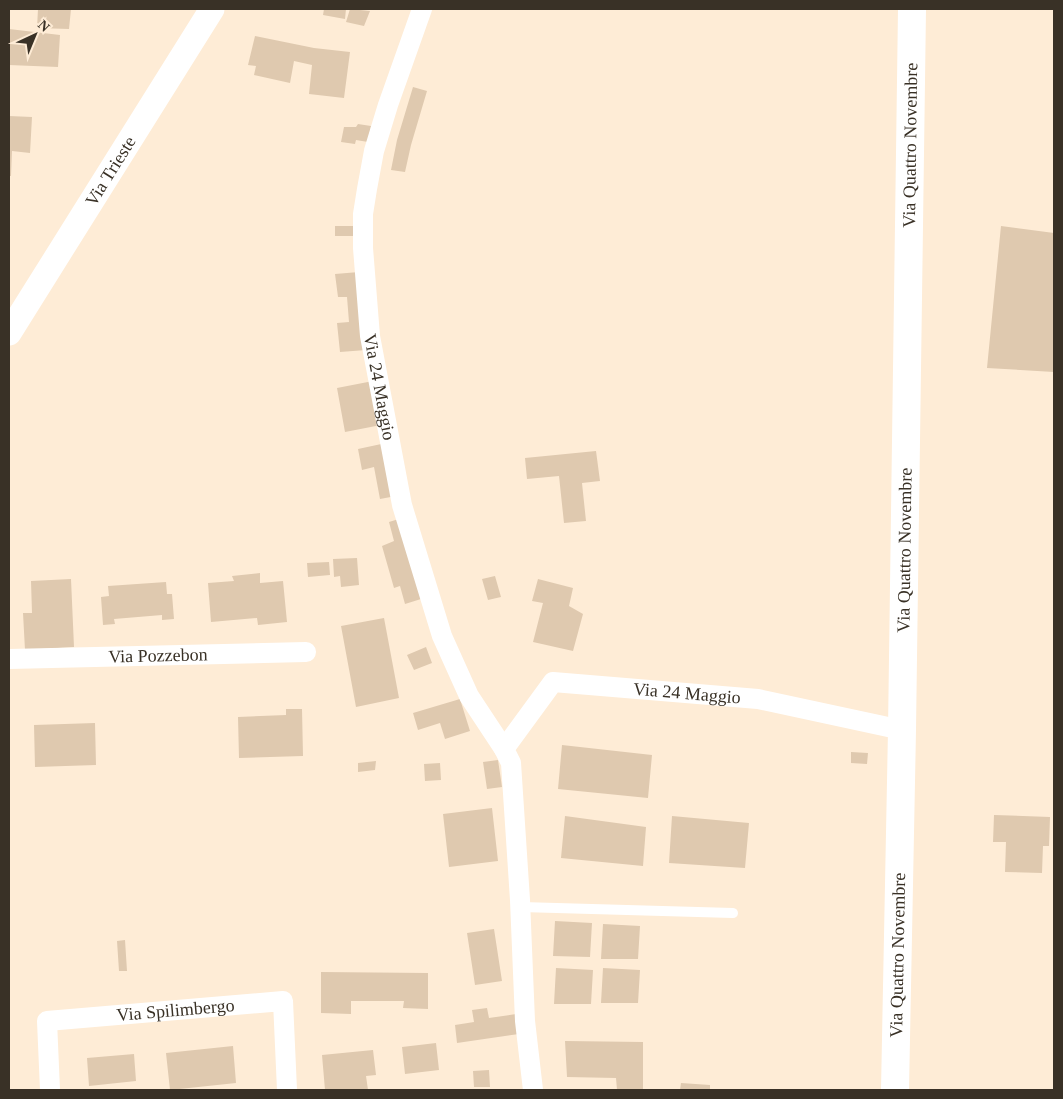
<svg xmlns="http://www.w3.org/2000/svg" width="1063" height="1099" viewBox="0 0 1063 1099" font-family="Georgia,serif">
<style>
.building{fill:#dfc9af}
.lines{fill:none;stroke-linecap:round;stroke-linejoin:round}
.service{stroke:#fff;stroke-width:10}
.minor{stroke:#fff;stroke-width:20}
.tertiary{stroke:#fff;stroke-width:25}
.secondary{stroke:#fff;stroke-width:28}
.labels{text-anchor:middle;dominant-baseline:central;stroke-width:5;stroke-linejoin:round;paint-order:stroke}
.street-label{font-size:18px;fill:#393126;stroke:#feecd6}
</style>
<rect width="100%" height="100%" fill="#feecd6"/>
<path class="building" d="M38 9H71L69 29 37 28Z
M324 9H346L345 19 323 15Z
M350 9 370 11 364 26 346 22Z
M9 29 60 35 58 67 9 65Z
M255 36 314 48 350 52 344 98 309 94 312 65 294 61 290 83 254 75 256 66 248 65Z
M413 87 427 91 411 145 405 172 391 170 397 140Z
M9 116 32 117 30 153 12 151 11 176H9Z
M358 124 371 126 368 142 356 140 355 144 341 142 344 127H356Z
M335 226H353V236H335Z
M1001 226 1054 233V372L987 368Z
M359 272 366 350 340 352 337 323 349 322 347 297H338L335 274Z
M373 381 381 425 345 432 337 388Z
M386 443 396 496 380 499 374 467 362 470 358 449Z
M596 451 600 481 582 483 586 521 564 523 559 476 527 479 525 458Z
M402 518 421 599 405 604 400 586 394 588 382 546 394 541 389 522Z
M357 558 359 585 341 587 340 576 334 577 333 559Z
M329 562 330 575 308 577 307 563Z
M260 573V583L283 581 287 622 258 625 257 618 211 622 208 583 234 581 232 576Z
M495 576 501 597 488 600 482 579Z
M71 579 74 647 25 650 23 613H32L31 581Z
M538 579 573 588 569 606 583 614 573 651 533 642 543 603 532 601Z
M166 582 167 594H172L174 619 162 620V615L114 619 115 624 103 625 101 597 109 596 108 586Z
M384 618 399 698 356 707 341 626Z
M426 647 432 663 414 670 407 655Z
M460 699 470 731 445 739 440 723 418 730 413 713Z
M286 709H302L303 756 239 758 238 717 286 715Z
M95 723 96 765 35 767 34 725Z
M562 745 652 755 648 798 558 789Z
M851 752 868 753 867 764 851 763Z
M498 760 502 787 487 789 483 762Z
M376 761 375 770 358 772V763Z
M440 763 441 780 425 781 424 764Z
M492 808 498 861 449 867 443 814Z
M994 815 1050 817 1049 846H1043L1042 873 1005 872 1006 842H993Z
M565 816 646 827 643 866 561 858Z
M672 816 749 823 745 868 669 863Z
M555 921 592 923 590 957 553 956Z
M603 924 640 926 638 959H601Z
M494 929 502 981 475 985 467 933Z
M125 940 127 971H119L117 941Z
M556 968 593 970 591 1004H554Z
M603 968 640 970 638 1003H601Z
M321 972 428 973V1009L403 1008 404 1001H351V1014L321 1013Z
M487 1008 489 1018 516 1014 519 1034 457 1043 455 1025 474 1022 472 1010Z
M565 1041 643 1042V1090H617L616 1078 567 1077Z
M436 1043 439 1070 405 1074 402 1047Z
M233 1046 236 1083 170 1090 166 1053Z
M373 1050 376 1075 366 1076 368 1090H325L322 1055Z
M134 1054 136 1081 89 1086 87 1058Z
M489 1070 490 1087H474L473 1071Z
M681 1083 710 1085V1090H680Z"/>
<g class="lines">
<path class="service" d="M521 907 733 913"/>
<g class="minor">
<path id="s1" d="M422 9 388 105 374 151 367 189 363 214V248L370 336 402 505 442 636 469 696 504 749"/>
<path id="s2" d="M9 659 306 652"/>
<path id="s3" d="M50 1090 47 1021 283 1001 287 1090"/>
<path id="s4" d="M533 1090 525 1021 520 900 511 763 504 749 553 682 758 699 902 730"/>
</g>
<path class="tertiary" id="s5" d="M9 333 212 9"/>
<path class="secondary" id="s6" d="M895 1090 902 730 912 9"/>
</g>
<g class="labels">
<g class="street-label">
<text stroke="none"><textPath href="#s6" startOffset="945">Via Quattro Novembre</textPath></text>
<text stroke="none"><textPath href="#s5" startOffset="191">Via Trieste</textPath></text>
<text stroke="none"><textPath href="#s1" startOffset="388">Via 24 Maggio</textPath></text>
<text stroke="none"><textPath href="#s6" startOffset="540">Via Quattro Novembre</textPath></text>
<text stroke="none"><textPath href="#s2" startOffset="149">Via Pozzebon</textPath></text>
<text stroke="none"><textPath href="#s4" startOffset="561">Via 24 Maggio</textPath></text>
<text stroke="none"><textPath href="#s6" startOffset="135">Via Quattro Novembre</textPath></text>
<text stroke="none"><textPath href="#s3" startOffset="198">Via Spilimbergo</textPath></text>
</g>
</g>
<rect width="1063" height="1099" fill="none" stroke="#393126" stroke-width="20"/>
<g transform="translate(35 35) rotate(44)" stroke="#feecd6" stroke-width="4" paint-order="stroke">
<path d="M0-4L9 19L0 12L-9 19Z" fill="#393126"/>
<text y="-8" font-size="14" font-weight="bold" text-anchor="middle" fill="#393126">N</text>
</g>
</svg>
